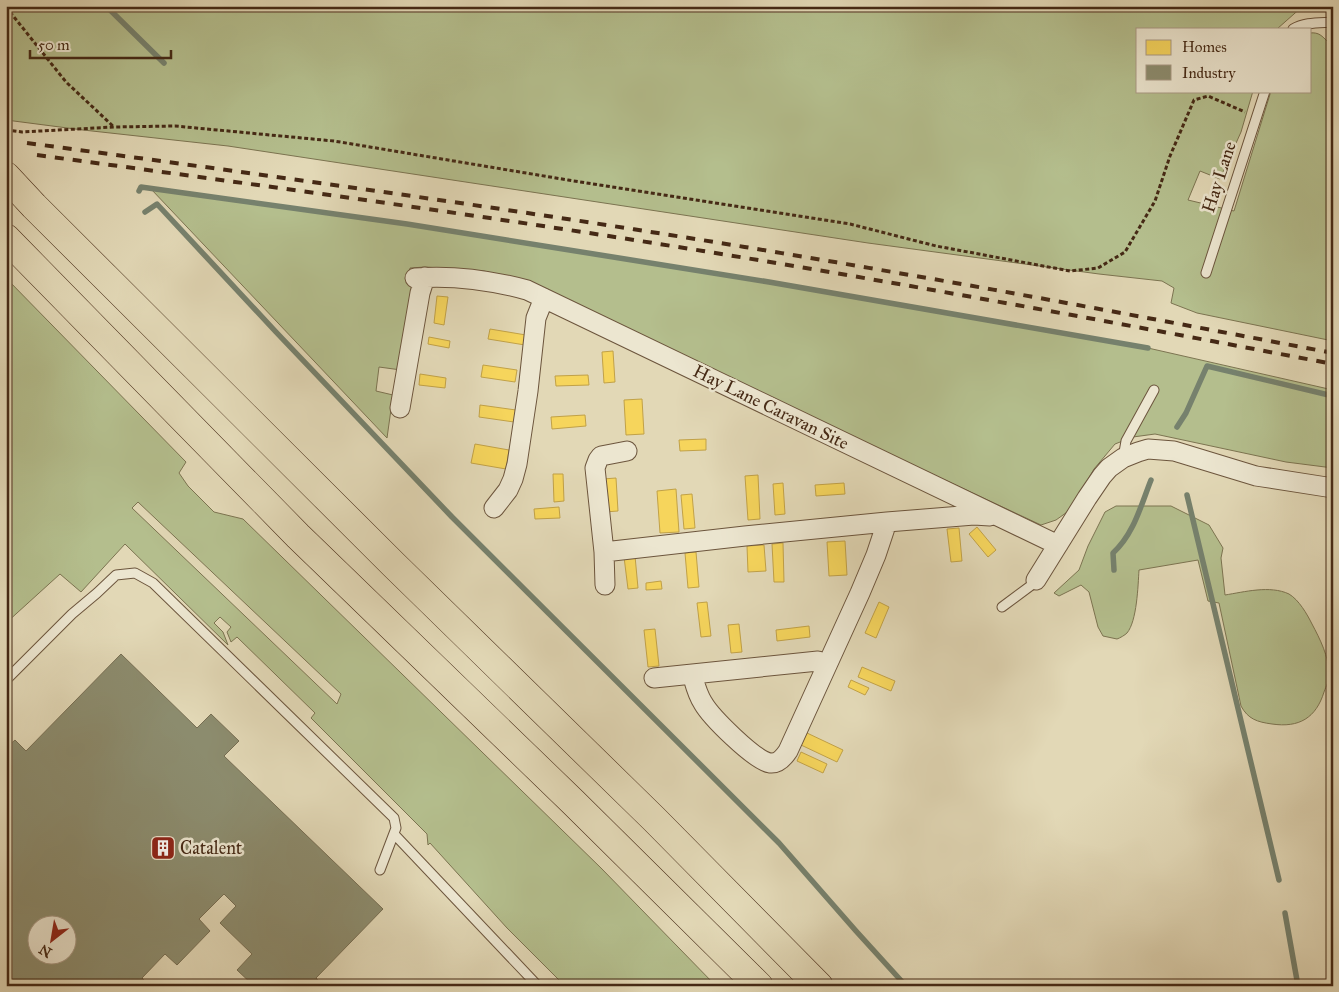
<svg xmlns="http://www.w3.org/2000/svg" width="1339" height="992" viewBox="0 0 1339 992" font-family="'IM FELL Great Primer',serif">
<style>
.green{fill:#b4be8d;stroke:#7c7451;fill-rule:evenodd}
.homes{fill:#f6d55c;stroke:#c1a147}
.industry{fill:#8c8c6e;stroke:#776e53;fill-rule:evenodd}
.lines{fill:none;stroke-linecap:round;stroke-linejoin:round}
.stream{stroke:#76816d;stroke-width:5.5}
.lane-casing{stroke:#6c553d;stroke-width:11}
.street-casing{stroke:#6c553d;stroke-width:21}
.highway-casing{stroke:#452915;stroke-width:29}
.path{stroke:#452915;stroke-width:3;stroke-dasharray:4 2.5;stroke-linecap:butt}
.lane{stroke:#ece6d0;stroke-width:9}
.street{stroke:#ece6d0;stroke-width:19}
.highway{stroke:#e2d8b6;stroke-width:28}
.rail{stroke:#452915;stroke-width:4;stroke-dasharray:9 9;stroke-linecap:butt}
.labels{text-anchor:middle;dominant-baseline:central;stroke-width:5;stroke-linejoin:round;paint-order:stroke}
.street-label{font-size:18px;fill:#452915;stroke:#ece6d0}
.poi-label{font-size:18px;fill:#452915;stroke:#ece6d0;text-anchor:start}
</style>
<rect width="100%" height="100%" fill="#e2d8b6"/>
<filter id="stains"><feTurbulence type="fractalNoise" baseFrequency=".004" numOctaves="4"/><feColorMatrix values="0 0 0 0 .2 0 0 0 0 .09 0 0 0 0 .02 0 0 0 .5 -.17"/></filter>
<radialGradient id="worn" r=".72"><stop offset=".6" stop-color="#630" stop-opacity="0"/><stop offset="1" stop-color="#630" stop-opacity=".3"/></radialGradient>
<path class="green" d="M6 6H1303L1277 29H1138V91H1253L1241 132 1220 179 1200 171 1188 200 1234 211 1271 91H1310V33C1319 32 1322 36 1328 42L1329 118 1333 185V341L1197 313 1171 303 1174 288 1162 281 1099 274 868 243 228 146 83 130 6 120Z
M151 189 407 224 769 282 1148 348 1333 390V468L1286 462 1155 434 1133 437 1115 444 1094 469 1070 510 1056 520 1041 525 517 280 484 271 425 267 410 268 409 285 416 289 401 370 379 367 376 391 393 395 387 438Z
M6 278 186 462 179 473 188 486 214 512 243 519 601 868 716 986H565L507 928 430 843 428 845 427 834 311 718 315 713 237 637 231 642 227 632 231 627 220 617 214 623 223 632 228 645 125 544 81 592 60 574 6 623ZM138 502 341 694 337 704 132 508Z
M1116 506H1171L1209 525 1223 548 1221 558 1225 595C1244 592 1270 585 1289 594 1299 600 1307 614 1312 624 1320 639 1329 657 1329 674 1330 680 1326 686 1324 692 1316 718 1299 728 1272 724 1257 722 1248 719 1241 706L1219 603 1208 601 1198 560 1139 570C1138 586 1137 621 1127 633 1125 635 1120 638 1117 639L1103 636 1098 627 1089 592 1081 585 1059 596 1054 593 1079 570 1088 546 1105 512Z"/>
<path class="homes" d="M437 296 448 297 444 325 434 323Z
M490 329 526 335 525 345 488 339Z
M429 337 450 341 449 348 428 344Z
M613 351 615 382 604 383 602 352Z
M483 365 517 370 515 382 481 377Z
M420 374 446 378 445 388 419 385Z
M588 375 589 385 556 386 555 376Z
M642 399 644 434 626 435 624 400Z
M480 405 516 410 514 422 479 417Z
M585 415 586 426 552 429 551 417Z
M706 439V450L680 451 679 440Z
M475 444 509 450 506 469 471 463Z
M553 474H563L564 501 554 502Z
M758 475 760 519 748 520 745 476Z
M616 478 618 511 605 512 603 479Z
M783 483 785 514 775 515 773 484Z
M844 483 845 494 816 496 815 485Z
M676 489 679 532 660 533 657 491Z
M692 494 695 528 684 529 681 495Z
M559 507 560 518 535 519 534 509Z
M977 527 996 550 988 557 969 534Z
M959 528 962 561 951 562 947 529Z
M845 541 847 575 829 576 827 542Z
M783 543 784 582H774L772 544Z
M764 545 766 571 748 572 747 546Z
M696 552 699 587 688 588 685 553Z
M635 556 638 588 628 589 624 557Z
M661 581 662 589 646 590V583Z
M707 602 711 636 701 637 697 603Z
M879 602 889 607 876 638 865 633Z
M739 624 742 652 731 653 728 625Z
M809 626 810 637 777 641 776 630Z
M655 629 659 666 648 667 644 630Z
M862 667 895 681 891 691 858 677Z
M851 680 869 688 865 695 848 687Z
M807 733 843 750 837 762 801 745Z
M801 752 827 764 823 773 797 761Z"/>
<path class="industry" d="M121 654 197 728 211 714 239 741 224 756 383 909 316 978 323 986H254L237 970 252 954 220 923 236 906 224 894 199 919 210 931 177 965 165 954 142 978 150 986H6V801L7 800 6 799V748L15 740 26 751ZM38 924H68V954H38Z"/>
<g class="lines">
<path class="stream" d="M106 6 164 63
M139 191 141 187 407 224 769 282 1148 348
M145 212 157 204 276 332 452 517 779 843 856 931 906 986
M1177 427 1186 413 1207 366 1333 396
M1187 495 1279 880
M1114 570 1113 553C1134 534 1141 505 1151 480
M1285 913 1298 986"/>
<defs>
<path id="lane" d="M1293 29C1305 22 1319 23 1333 22
M1206 273 1265 91
M1123 458 1126 441 1154 390
M1002 607 1033 584 1036 580
M6 680 72 614 97 593 116 575 135 573 153 583 394 818 396 828 380 870
M394 834 538 986"/>
<path id="street" d="M415 278C453 275 490 280 527 290L1058 545
M400 408 420 293 425 277
M494 508 508 490 513 479 517 464 528 391 536 318 544 298
M604 552 745 536 887 522 974 515 990 516
M1036 580 1087 498 1102 476 1109 468 1123 458 1138 452 1148 449 1174 451 1256 476 1333 488
M605 585 604 552 595 468 598 460 601 456 627 451
M692 674C695 684 697 694 703 703 711 717 754 760 770 763 778 764 784 757 788 751L860 593 876 555 887 522
M654 678 818 661 827 664"/>
<path id="highway" d="M6 176 34 206 393 564 654 819 819 986
M6 238 298 536 573 802 759 986"/>
</defs>
<use href="#lane" class="lane-casing"/>
<use href="#street" class="street-casing"/>
<use href="#highway" class="highway-casing"/>
<path class="path" d="M6 7 66 82 114 127
M6 130 22 132 114 127 175 126 334 141 568 180 850 224 936 246 1070 271 1098 268 1125 252 1155 201 1170 156 1194 100 1208 96 1245 112"/>
<use href="#lane" class="lane"/>
<use href="#street" class="street"/>
<use href="#highway" class="highway"/>
<path class="rail" d="M27 143C311 181 594 220 875 269 1028 295 1180 324 1333 353
M37 155C259 185 481 215 703 251 913 285 1123 324 1333 364"/>
</g>
<defs>
<symbol id="building-square" viewBox="-11 -11 22 22"><rect x="-9" y="-9" width="18" height="18" rx="4" fill="#8f2418" stroke="#ece6d0"/><path d="M-4-6H4V6H1V3H-1V6H-4ZM-2.5-4.3h1.7v1.8h-1.7ZM.8-4.3h1.7v1.8H.8ZM-2.5-1h1.7V.8h-1.7ZM.8-1h1.7V.8H.8Z" fill="#fff"/></symbol>
</defs>
<g fill-rule="evenodd">
<use href="#building-square" x="149" y="834" width="28" height="28"/>
</g>
<g class="labels">
<g class="street-label">
<text transform="translate(1219 177) rotate(-72)">Hay Lane</text>
<text transform="translate(771 407) rotate(26)">Hay Lane Caravan Site</text>
</g>
<g class="poi-label">
<text x="180" y="848">Catalent</text>
</g>
</g>
<rect width="1339" height="992" fill="none" stroke="#e2d8b6" stroke-width="25"/>
<rect x="8" y="8" width="1324" height="977" fill="none" stroke="#452915" stroke-width="2.5"/>
<rect x="12" y="12" width="1314" height="967" fill="none" stroke="#452915"/>
<rect x="1136" y="28" width="175" height="65" fill="#ece6d0" stroke="#a99a85"/>
<rect x="1146" y="40" width="25" height="15" fill="#f6d55c" stroke="#a99a85"/>
<text x="1182" y="52" font-size="15" fill="#452915">Homes</text>
<rect x="1146" y="65" width="25" height="15" fill="#8c8c6e" stroke="#a99a85"/>
<text x="1182" y="78" font-size="15" fill="#452915">Industry</text>
<g transform="translate(52 940) rotate(211)"><circle r="24" fill="#ece6d0" stroke="#a99a85"/>
<path d="M0-4L9 19L0 12L-9 19Z" fill="#8f2418"/>
<text y="-8" font-size="14" font-weight="bold" text-anchor="middle" fill="#452915">N</text>
</g>
<path d="M30 50v8h141v-8" fill="none" stroke="#452915" stroke-width="2.5"/>
<text x="38" y="50" font-size="15" fill="#452915" stroke="#ece6d0" stroke-width="4" paint-order="stroke">50 m</text>
<rect width="100%" height="100%" filter="url(#stains)"/>
<rect width="100%" height="100%" fill="url(#worn)"/>
</svg>
